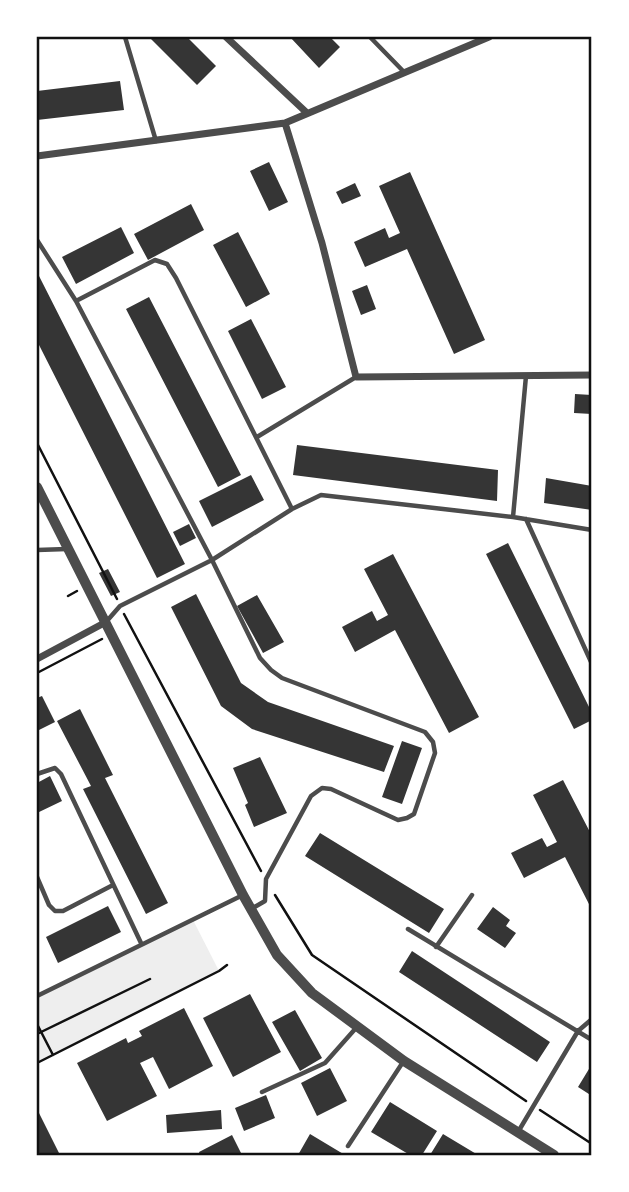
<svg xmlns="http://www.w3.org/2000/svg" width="629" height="1192" viewBox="0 0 629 1192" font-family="'Noto Sans',sans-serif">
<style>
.green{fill:#eee}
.building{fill:#353535}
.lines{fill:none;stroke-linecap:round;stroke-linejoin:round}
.path{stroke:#111;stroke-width:2.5}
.service{stroke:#4c4c4c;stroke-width:4.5}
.minor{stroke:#4c4c4c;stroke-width:7}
.tertiary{stroke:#4c4c4c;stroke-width:10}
.neatline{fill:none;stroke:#111;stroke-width:2.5}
</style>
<rect width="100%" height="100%" fill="#fff"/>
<path class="green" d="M192 918 219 971 37 1063V996Z"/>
<path class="building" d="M149 37H187L216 66 197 85Z
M290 37H330L340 47 319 68Z
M120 81 124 110 37 120V91Z
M269 162 288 202 269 211 250 171Z
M410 172 485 340 454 354 407 249 365 267 354 242 385 228 389 238 400 233 379 186Z
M355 183 361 196 342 204 336 192Z
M191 204 204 230 148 260 134 234Z
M121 227 134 253 76 284 62 257Z
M238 232 270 294 246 307 213 245Z
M37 272 185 564 157 578 37 341Z
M367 285 376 309 361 315 352 291Z
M149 297 241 475 218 487 126 309Z
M251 319 286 387 262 399 228 331Z
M575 394 592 395V414L574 413Z
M297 445 498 470 497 501 293 475Z
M251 475 264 500 212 527 199 501Z
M546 478 592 486V510L544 503Z
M189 524 196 538 180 546 173 532Z
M508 543 592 713V720L574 729 486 554Z
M393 554 479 717 449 733 395 630 355 652 342 627 372 611 377 621 388 615 364 569Z
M108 569 120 592 111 596 99 573Z
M196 594 241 683 268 702 394 746 384 772 252 729 221 706 171 607Z
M257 595 284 642 263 653 237 606Z
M42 696 55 722 37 731V698Z
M80 709 113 775 105 778 168 903 146 914 83 789 91 786 57 721Z
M402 741 422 748 402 804 382 797Z
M260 757 287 813 254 827 245 805 248 803 233 768Z
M50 776 62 801 37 813V783Z
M563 780 592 836V910L565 857 524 878 511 853 542 838 547 847 557 842 533 795Z
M320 833 444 909 429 933 305 856Z
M108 906 121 932 58 963 46 937Z
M493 907 510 920 506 926 516 933 505 948 477 929Z
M412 951 550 1042 537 1062 399 972Z
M250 994 281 1052 233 1077 203 1018Z
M184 1008 213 1066 169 1089 153 1057 140 1063 157 1096 107 1121 77 1063 126 1038 128 1043 142 1036 139 1031Z
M295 1010 322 1058 300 1071 272 1022Z
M592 1064V1096L578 1087Z
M330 1068 347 1101 317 1116 301 1083Z
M266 1095 275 1118 244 1131 235 1108Z
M390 1102 437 1131 422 1155H410L371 1132Z
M37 1109 60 1155H37Z
M221 1110 222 1129 167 1133 166 1115Z
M310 1134 345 1155 322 1153 298 1155Z
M443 1134 478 1155H430Z
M232 1135 242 1155H200L199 1152Z"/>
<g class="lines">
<path class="path" d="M37 443 117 599
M68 596 77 591
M124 614 261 871
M37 673 102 639
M275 895 312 955 526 1101
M37 1024 53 1055
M37 1034 150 979
M37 1063 219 971 227 965
M540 1110 592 1144"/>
<path class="service" d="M125 37 156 141
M370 37 404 72
M37 240 76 301 212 560 260 658 271 670 282 678 425 732 433 742 435 753 414 814 407 818 398 820 331 789 322 788 311 796 266 879 265 901 251 909
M76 301 155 260 167 264 176 278 292 509
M257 437 356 377
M513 517 526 376
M526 519 592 664
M37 550 67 549
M106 622 120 606 212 560 292 509 321 495 513 517 592 530
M37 774 55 768 61 774 141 943
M37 877 49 905 55 911H63L113 885
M408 929 592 1040
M436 947 472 895
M37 996 243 895
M262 1092 325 1063 356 1028
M518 1132 578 1031 592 1019
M348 1146 403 1062"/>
<path class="minor" d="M226 37 307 113
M285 123 322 243 356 377 592 375
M37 156 285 123 489 37
M37 659 106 622"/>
<path class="tertiary" d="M37 487 243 895 277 955 312 993 404 1061 554 1155"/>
</g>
<rect width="629" height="1192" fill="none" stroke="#ffffff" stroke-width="77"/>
<rect x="38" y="38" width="552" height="1116" class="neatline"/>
</svg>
